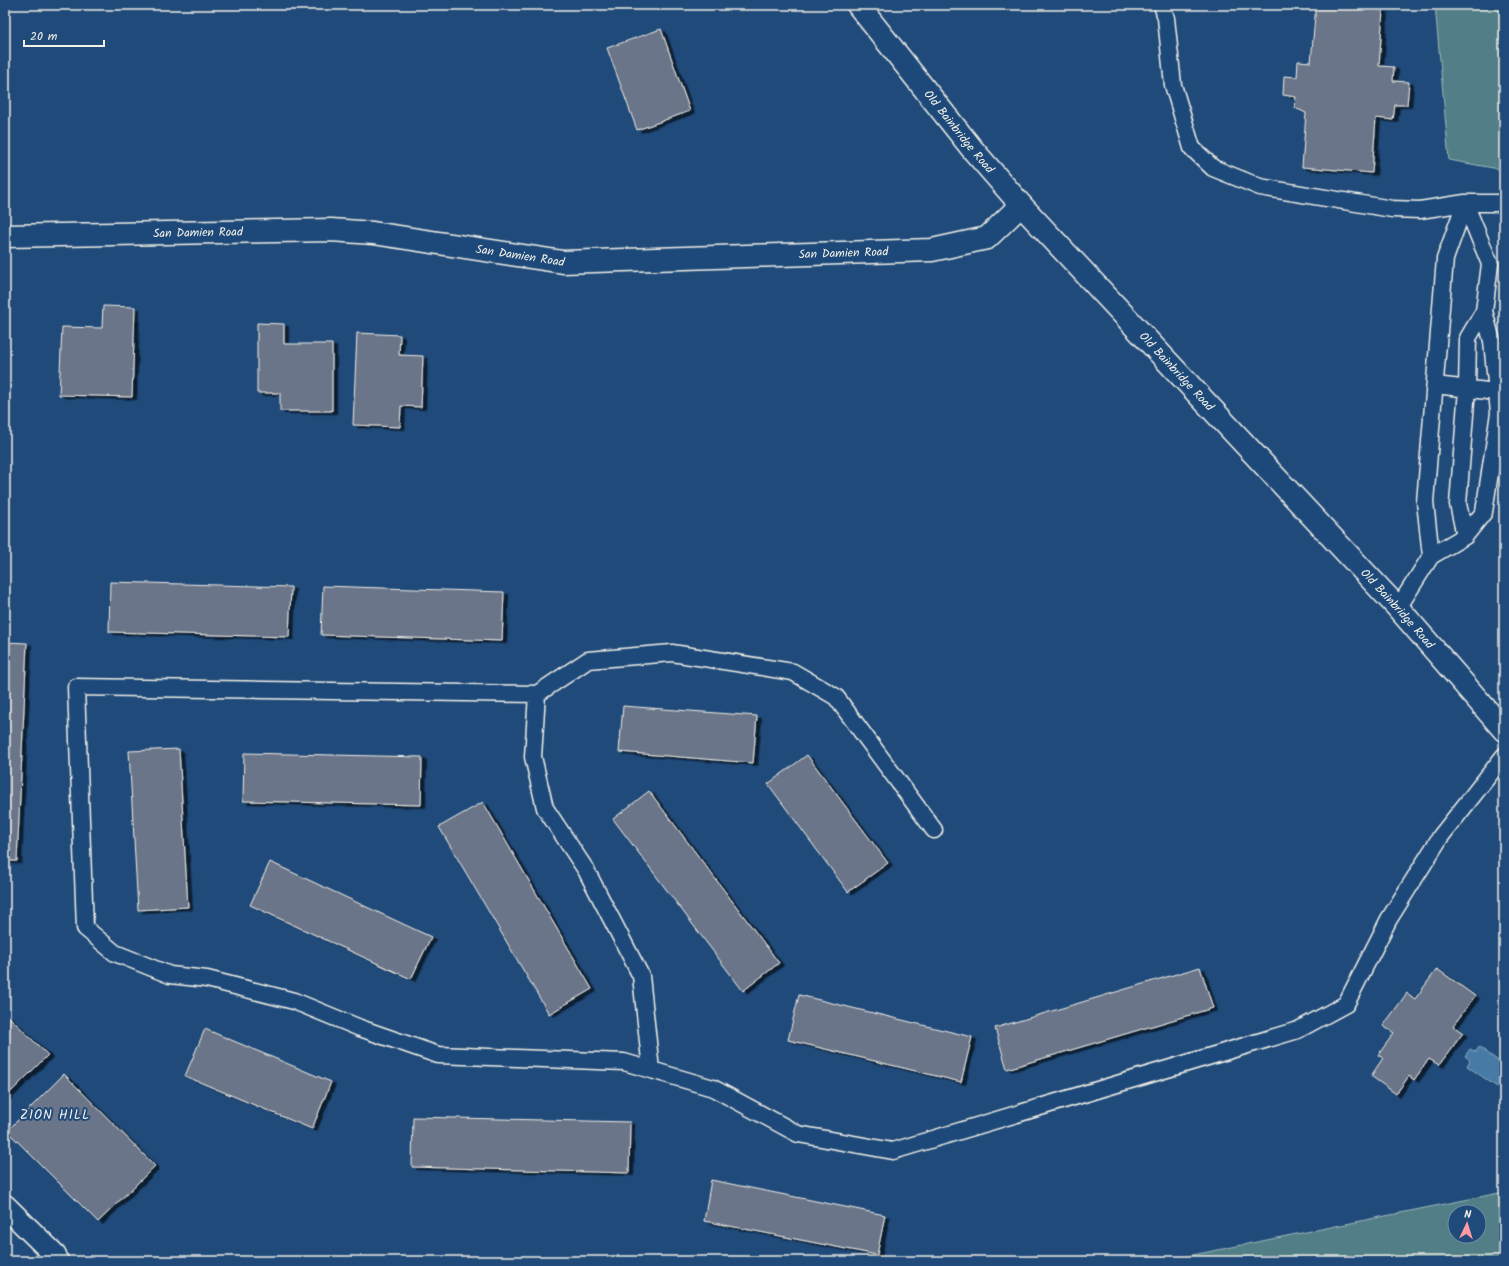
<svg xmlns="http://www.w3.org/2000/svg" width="1509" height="1266" viewBox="0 0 1509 1266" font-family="Kalam,sans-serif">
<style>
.green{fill:#517e87;stroke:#a2b8b8;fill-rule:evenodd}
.water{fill:#477aa5;stroke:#8caac0}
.building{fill:#6a7489;stroke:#f4f1e8;filter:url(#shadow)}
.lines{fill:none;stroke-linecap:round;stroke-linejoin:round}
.lane-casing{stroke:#f4f1e8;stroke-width:19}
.street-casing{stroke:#f4f1e8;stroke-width:25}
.secondary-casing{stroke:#f4f1e8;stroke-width:25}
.lane{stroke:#1f4a7a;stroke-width:16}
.street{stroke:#1f4a7a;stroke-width:22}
.secondary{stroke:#1f4a7a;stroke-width:22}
.labels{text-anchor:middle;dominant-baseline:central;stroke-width:4;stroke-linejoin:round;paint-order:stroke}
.street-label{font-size:12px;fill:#f4f1e8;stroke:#1f4a7a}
.neighbourhood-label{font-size:13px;letter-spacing:1px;fill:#f4f1e8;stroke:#1f4a7a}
</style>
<defs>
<filter id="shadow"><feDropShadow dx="4.5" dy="2.5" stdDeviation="0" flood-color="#0009"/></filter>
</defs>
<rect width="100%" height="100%" fill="#1f4a7a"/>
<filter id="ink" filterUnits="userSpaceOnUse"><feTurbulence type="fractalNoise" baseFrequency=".025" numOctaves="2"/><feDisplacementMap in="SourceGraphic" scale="8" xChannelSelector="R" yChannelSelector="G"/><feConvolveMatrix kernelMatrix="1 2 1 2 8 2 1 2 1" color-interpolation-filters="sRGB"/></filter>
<g filter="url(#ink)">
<path class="green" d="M1435 5H1504V170L1449 160Z
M1504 1192V1261H1163ZM1455 1212H1479V1236H1455Z"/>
<path class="water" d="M1479 1047 1504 1065V1092L1467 1066 1470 1060 1465 1056 1470 1049 1476 1052Z"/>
<path class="building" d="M1316 5 1383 10 1379 66 1394 67 1393 81 1409 82 1407 105H1395L1393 120 1376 118 1372 173 1302 167 1306 113 1295 108 1296 97 1283 95 1284 76 1297 77 1298 61 1311 62Z
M661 29 690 111 637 130 607 48Z
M103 306 135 307 132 397 59 395 62 327 102 328Z
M257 323 284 324V344H332V411H280V393H257Z
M357 333 400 335 399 355 423 356 421 407 401 406 400 427 353 425Z
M110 582 291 587 289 637 109 632Z
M323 586 504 592 502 641 321 635Z
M5 642 27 643 17 861H5Z
M623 706 757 716 753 763 619 752Z
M179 749 188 907 138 910 129 751Z
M244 753 422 757 421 805 243 801Z
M807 755 888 863 848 892 768 784Z
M649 791 779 963 743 991 613 819Z
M483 802 592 989 549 1014 439 827Z
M270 862 431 937 411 979 250 905Z
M1200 967 1213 1008 1007 1069 995 1028Z
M1437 969 1475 996 1453 1026 1463 1033 1439 1065 1429 1059 1414 1080 1409 1076 1396 1094 1371 1076 1383 1058 1378 1055 1394 1033 1383 1026 1407 993 1415 999Z
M799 995 972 1037 961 1082 788 1040Z
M5 1013 48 1055 5 1098Z
M205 1029 331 1082 312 1129 185 1076Z
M64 1074 155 1166 98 1222 7 1131Z
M413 1117 630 1122 629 1173 412 1167Z
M711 1180 885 1215 877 1255 704 1221Z"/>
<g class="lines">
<defs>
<path id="lane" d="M1162 5 1166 18 1173 85 1192 148 1213 168 1260 187 1392 209 1420 210 1465 203H1504
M1435 385 1496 392
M1465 536 1458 504 1467 389 1468 338 1484 311
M1431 556 1425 502 1445 259 1465 203
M1398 608 1431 556 1465 536 1484 512 1499 413 1492 341 1484 311 1490 264 1465 203
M537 694 76 687 85 928 115 953 170 975 207 979 294 1001 360 1028 438 1055 624 1062 713 1088 798 1134 893 1151 1298 1030 1346 1004 1389 919 1441 836 1504 756
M651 1070 641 976 586 870 545 808 533 757 537 694 588 660 672 653 793 672 836 697 934 830"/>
<g id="street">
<path id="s1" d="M5 236 331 230 373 233 563 262 932 250 987 238 1021 205"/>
<path d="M5 1206 55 1255 57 1261"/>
</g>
<g id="secondary">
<path id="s2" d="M858 5 973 150 1021 205 1398 608 1504 730"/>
</g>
</defs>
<use href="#lane" class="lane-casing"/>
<use href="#street" class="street-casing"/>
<use href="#secondary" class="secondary-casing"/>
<use href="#lane" class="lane"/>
<use href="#street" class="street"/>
<use href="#secondary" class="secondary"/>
</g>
</g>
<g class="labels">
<g class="street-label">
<text stroke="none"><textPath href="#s2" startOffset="162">Old Bainbridge Road</textPath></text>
<text stroke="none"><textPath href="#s1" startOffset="193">San Damien Road</textPath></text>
<text stroke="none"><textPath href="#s1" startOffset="841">San Damien Road</textPath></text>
<text stroke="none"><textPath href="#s1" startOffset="517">San Damien Road</textPath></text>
<text stroke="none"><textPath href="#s2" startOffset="486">Old Bainbridge Road</textPath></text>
<text stroke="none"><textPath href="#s2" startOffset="810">Old Bainbridge Road</textPath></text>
</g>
<g class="neighbourhood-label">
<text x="55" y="1115">ZION HILL</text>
</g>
</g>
<rect width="1509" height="1266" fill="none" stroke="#1f4a7a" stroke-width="20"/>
<rect x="10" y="10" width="1489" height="1246" fill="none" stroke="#f4f1e8" stroke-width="1.5" filter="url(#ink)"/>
<g transform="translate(1467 1224) rotate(4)"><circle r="19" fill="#1f4a7a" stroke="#748da6"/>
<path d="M0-3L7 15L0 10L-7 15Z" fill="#ff9aa2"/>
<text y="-6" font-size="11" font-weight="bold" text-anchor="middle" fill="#f4f1e8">N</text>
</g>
<path d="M24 40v6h80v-6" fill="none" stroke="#f4f1e8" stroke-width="2"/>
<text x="30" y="40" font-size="12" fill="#f4f1e8" stroke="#1f4a7a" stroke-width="3" paint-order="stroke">20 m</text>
</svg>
